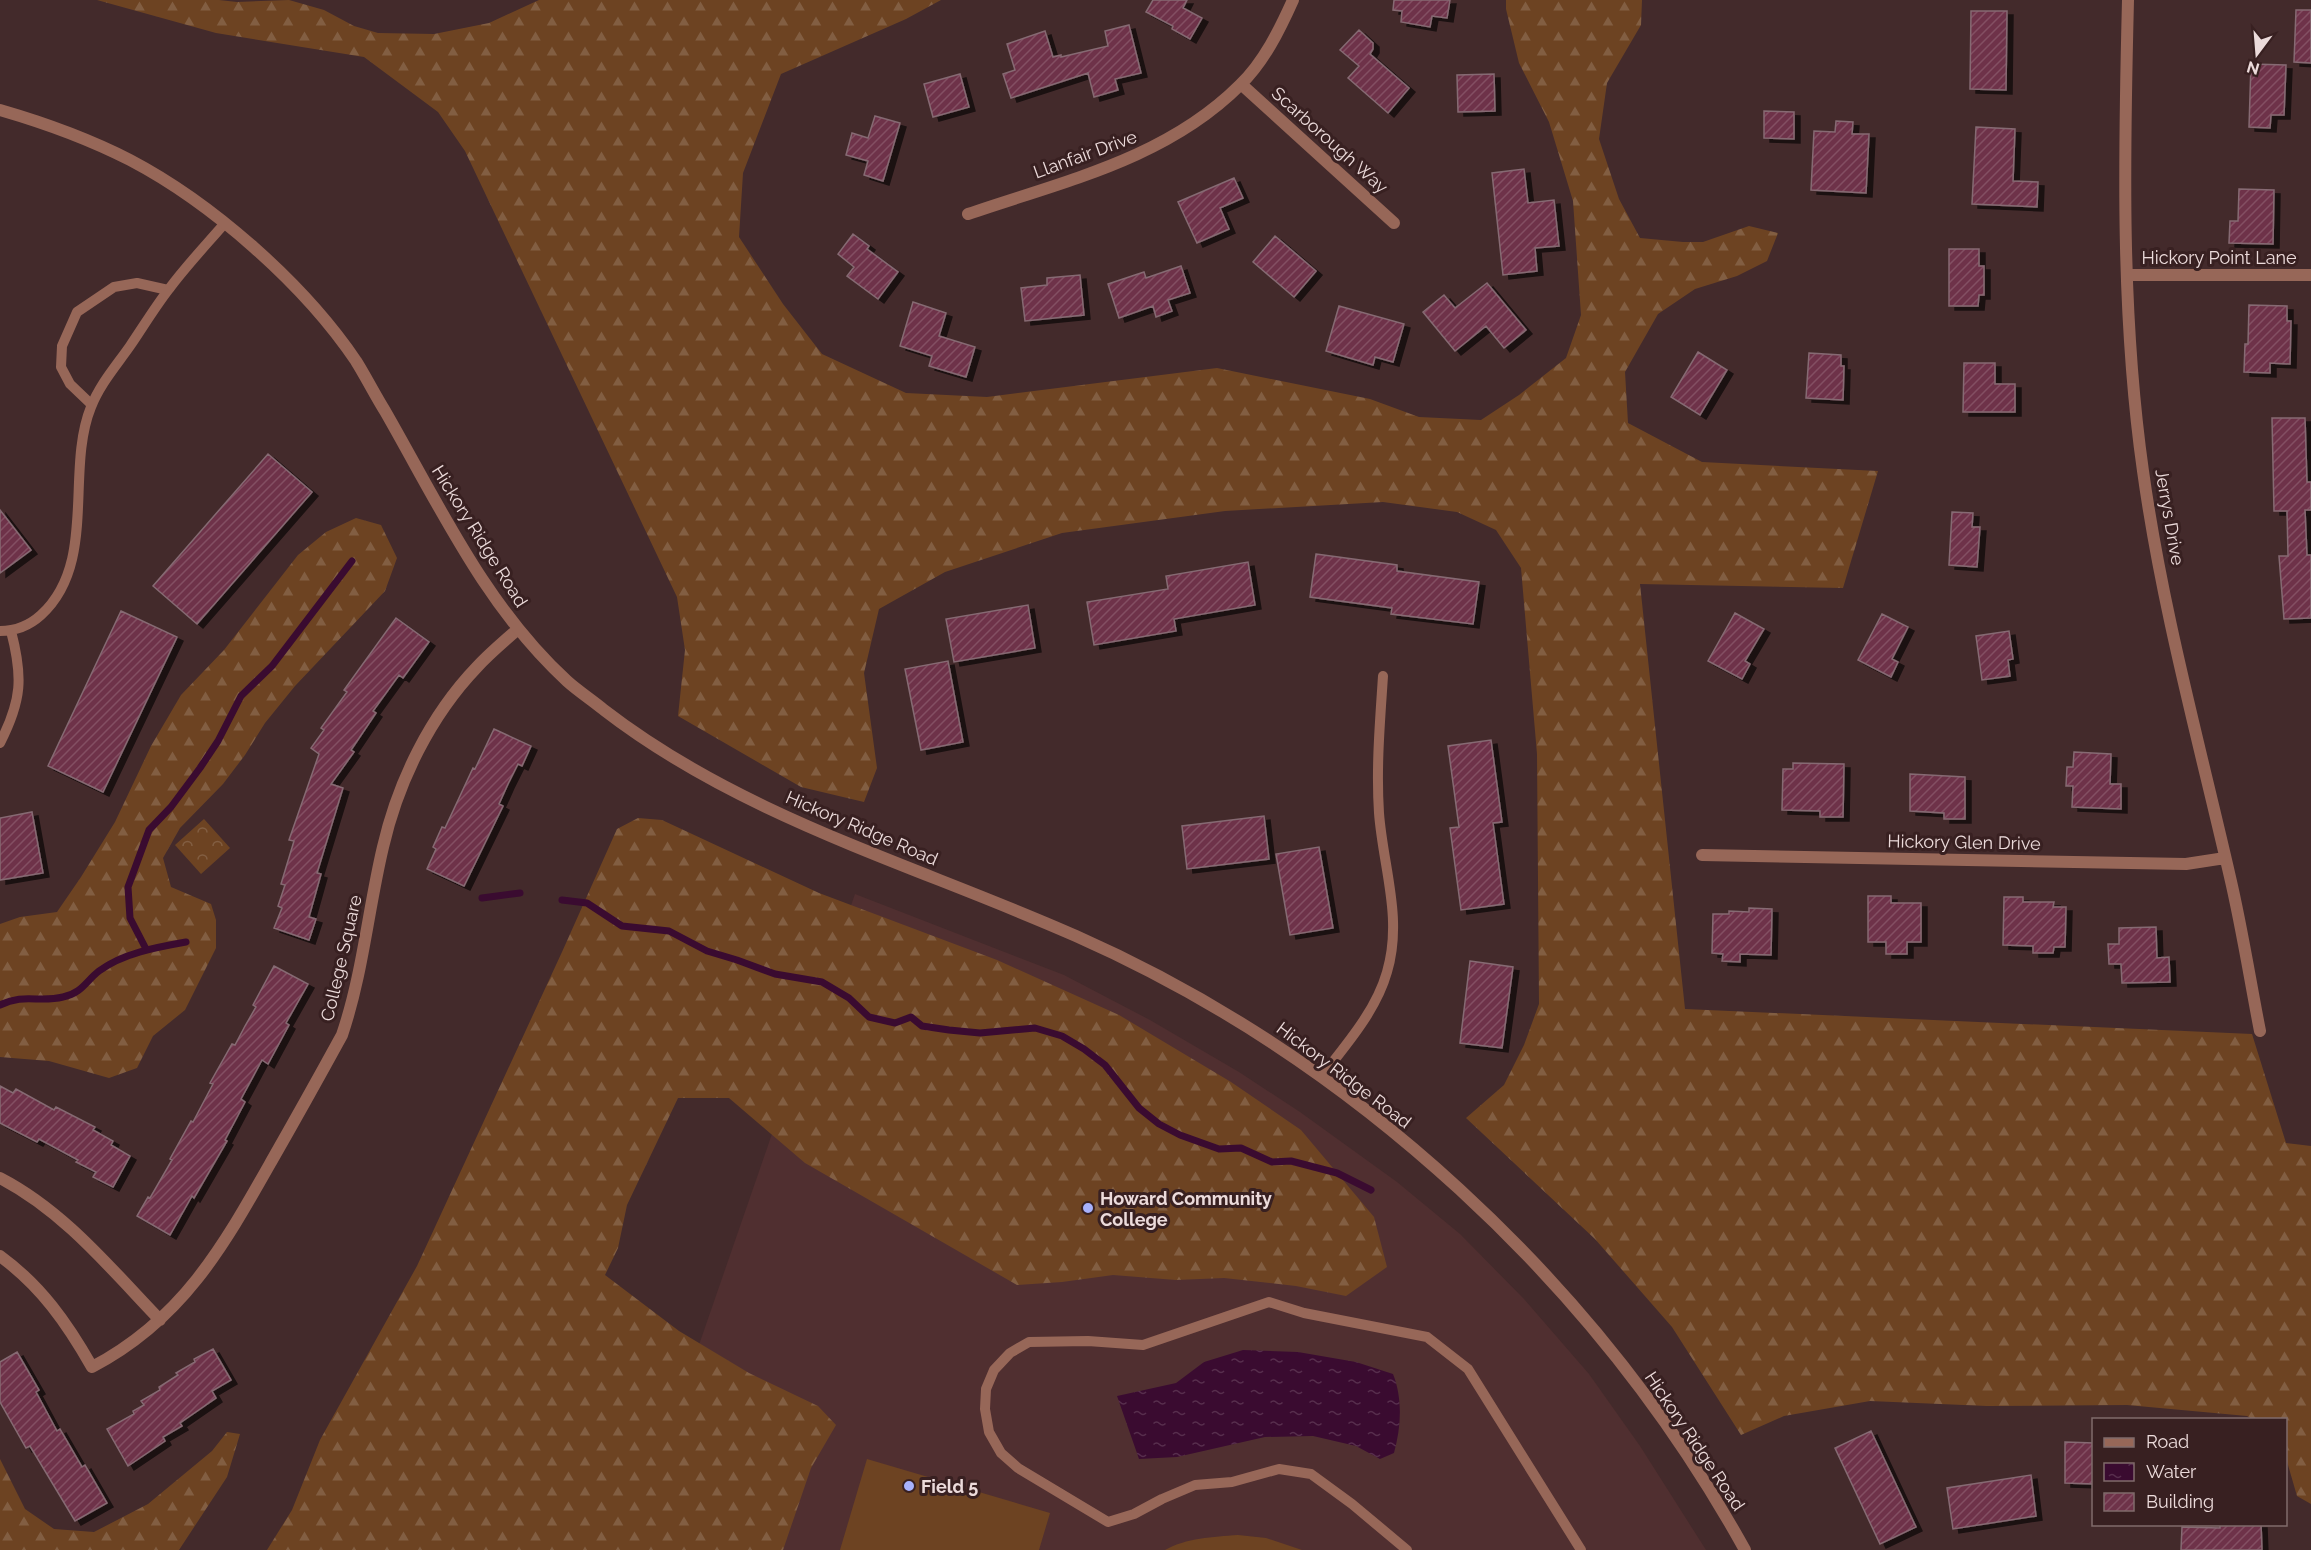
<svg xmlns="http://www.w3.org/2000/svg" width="2311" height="1550" viewBox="0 0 2311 1550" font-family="Raleway,sans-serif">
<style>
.built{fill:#502f30}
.forest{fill:url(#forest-firs)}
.park{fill:url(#park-crowns)}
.pitch{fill:#6d4322}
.water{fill:url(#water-ripples)}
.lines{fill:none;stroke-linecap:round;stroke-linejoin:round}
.stream{stroke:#3a0b30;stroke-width:7}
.building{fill:url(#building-hatch);stroke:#866a73;stroke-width:1.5;filter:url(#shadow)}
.service{stroke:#976758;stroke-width:10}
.minor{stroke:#976758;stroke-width:12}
.tertiary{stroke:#976758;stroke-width:12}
.poi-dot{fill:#a7b1fc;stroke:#382021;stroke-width:2}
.labels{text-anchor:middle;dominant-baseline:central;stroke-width:6;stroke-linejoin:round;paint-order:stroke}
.street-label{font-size:18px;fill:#ecdbdb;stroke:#382021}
.poi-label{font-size:18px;font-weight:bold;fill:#ecdbdb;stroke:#382021;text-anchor:start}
</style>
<defs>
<pattern id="forest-firs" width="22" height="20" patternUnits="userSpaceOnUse" patternTransform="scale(1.5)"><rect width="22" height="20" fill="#6d4322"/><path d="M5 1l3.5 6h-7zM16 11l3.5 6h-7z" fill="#825e42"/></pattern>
<pattern id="park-crowns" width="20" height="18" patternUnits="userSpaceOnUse" patternTransform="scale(1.5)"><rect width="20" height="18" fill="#6d4322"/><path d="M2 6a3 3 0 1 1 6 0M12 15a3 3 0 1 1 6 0" fill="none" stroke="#825e42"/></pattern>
<pattern id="water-ripples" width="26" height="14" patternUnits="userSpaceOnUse" patternTransform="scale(1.5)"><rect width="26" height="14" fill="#3a0b30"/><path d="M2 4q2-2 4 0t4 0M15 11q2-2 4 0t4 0" fill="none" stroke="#572e4d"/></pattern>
<pattern id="building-hatch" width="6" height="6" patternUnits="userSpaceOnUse" patternTransform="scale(1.5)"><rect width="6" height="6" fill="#6e3349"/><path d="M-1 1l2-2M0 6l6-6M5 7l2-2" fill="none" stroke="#835063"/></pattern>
<filter id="shadow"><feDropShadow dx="6" dy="4" stdDeviation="0" flood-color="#0009"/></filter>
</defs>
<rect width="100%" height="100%" fill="#432a2b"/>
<path class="built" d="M855 894 1064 975 1150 1020 1239 1072 1300 1112 1397 1182 1460 1234 1524 1299 1589 1374 1640 1446 1706 1550H628Z"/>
<path class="forest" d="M97 0H219L237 2 289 0 324 10 354 26 378 33 434 34 489 23 539 0H941L906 19 781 74 743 173 739 237 783 304 822 354 906 393 987 397 1217 368 1370 399 1419 417 1481 420 1519 395 1566 358 1581 315 1573 201 1549 122 1519 63 1506 9V0H1642L1641 25 1607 83 1599 139 1619 199 1640 238 1683 242H1703L1749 226 1778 233 1767 261 1737 276 1695 289 1658 314 1625 372 1628 423 1702 462 1878 471 1843 588 1640 584 1685 1009 2252 1034 2286 1143 2311 1146V1504L2297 1496 2286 1458V1420L2252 1419 2247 1416 2127 1405 1987 1406 1870 1401 1784 1416 1741 1435 1672 1327 1595 1239 1466 1118 1504 1085 1524 1045 1539 1004 1537 754 1521 568 1496 530 1457 512 1383 502 1225 511 1062 533 945 572 879 609 864 673 877 768 864 802 801 787 678 716 685 650 677 597 465 151 438 112 364 57 216 33Z
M356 518 381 525 397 558 385 591 295 686 265 723 245 755 223 784 180 828 163 858 171 887 211 904 216 920V948L185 1010 153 1036 137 1068 109 1078 49 1061 0 1057V924L20 917 57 912 81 877 115 822 151 746 181 695 224 650 298 555 326 532Z
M638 818 662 820 819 893 997 960 1119 1015 1231 1082 1301 1130 1374 1217 1387 1267 1346 1296 1296 1286 1224 1278 1176 1280 1113 1275 1062 1282 1017 1285 805 1163 729 1098H678L627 1205 618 1248 605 1275 679 1331 749 1373 818 1406 836 1425 811 1468 783 1550H267L292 1510 320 1440 417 1266 562 952 617 829Z
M227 1432 240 1434 227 1477 179 1550H0V1459L25 1509 54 1529 94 1532 148 1504 212 1451Z"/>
<path class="park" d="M204 819 230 848 201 874 175 845Z"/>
<path class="pitch" d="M867 1459 1050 1513 1039 1550H840Z
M1238 1535 1266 1538 1302 1550H1165C1186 1538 1213 1537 1238 1535Z"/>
<path class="water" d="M1243 1350 1298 1352 1356 1362 1393 1374C1403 1399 1401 1428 1394 1453L1380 1459 1356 1446 1313 1436 1265 1437 1177 1457 1139 1459 1117 1396 1176 1383 1204 1362Z"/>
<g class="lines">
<path class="stream" d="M482 898 520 893
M562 900 587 903 622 926 669 931 707 951 737 960 775 974 822 982 849 998 869 1017 895 1023 911 1017 922 1026 949 1030 980 1033 1035 1028 1062 1036 1084 1049 1105 1065 1139 1108 1159 1124 1180 1135 1219 1149 1241 1148 1272 1162 1291 1161 1337 1173 1371 1190
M146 949 130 918 128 887 149 830 171 807 200 768 218 741 241 696 272 666 352 561
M0 1005C24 993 39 1003 63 997 82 993 86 981 99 971 123 953 158 947 186 942"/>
</g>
<path class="building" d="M1153 0H1187L1183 8 1202 18 1190 39 1172 29 1173 26 1146 12Z
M1394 0H1450L1447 18 1432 16 1430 27 1401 22 1402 11 1393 10Z
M2296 10H2311V63L2294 62Z
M1971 11H2007L2006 90 1970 89Z
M1129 25 1141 73 1115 79 1118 90 1094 97 1088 73 1011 98 1003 74 1015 70 1007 44 1045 31 1053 57 1061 55V57L1108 46 1105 31Z
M1359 30 1373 43V49L1370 54 1409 88 1388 113 1348 78 1359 66 1340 50Z
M2251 64 2286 65 2284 115H2271L2270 128 2249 127Z
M960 74 969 107 933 117 924 84Z
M1494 74 1495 111 1458 112 1457 75Z
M1764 111 1794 112V139L1764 138Z
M875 116 900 123 883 181 864 175 868 161 846 155 852 133 868 138Z
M1836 121 1853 122 1852 134H1869L1866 193 1811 190 1814 131 1835 132Z
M1976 127 2015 129 2013 181 2038 182 2037 207 1972 204Z
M1524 169 1528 203 1554 200 1559 246 1535 248 1537 271 1503 275 1492 173Z
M1234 178 1243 198 1220 208 1229 229 1197 243 1178 202Z
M2239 189 2274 190 2273 244 2229 243 2230 221H2238Z
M853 234 869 246 867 249 898 272 878 299 847 276 854 267 838 254Z
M1275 236 1316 271 1294 297 1253 262Z
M1949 249H1979V266H1984V295H1979L1978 306H1949Z
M1181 266 1190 293 1168 300 1172 311 1156 317 1153 306 1119 318 1108 284 1144 272 1146 278Z
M1080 275 1084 315 1025 321 1021 288 1047 285V278Z
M1487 283 1526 330 1504 348 1486 326 1455 351 1423 312 1444 295 1455 308Z
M913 302 946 313 939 336 975 347 966 377 929 366 932 356 900 346Z
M2249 305 2287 306V321H2291L2290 364 2270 363V373L2244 372 2245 344H2248Z
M1339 306 1404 324 1393 362 1375 357 1373 365 1326 351Z
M1698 352 1727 370 1700 415 1671 397Z
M1809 353 1841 355V366H1844L1843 400 1806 398Z
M1964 363H1995V384H2015V412H1963Z
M2272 418H2305L2307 482H2311V510H2305L2307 555H2311V618L2284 619 2279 556H2288L2287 511H2274Z
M268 454 312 492 197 624 153 586Z
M0 510 31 550 0 573Z
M1952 512 1973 513 1972 527H1980L1977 567 1949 565Z
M1316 554 1397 565V571L1479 582 1473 624 1391 614 1392 608 1310 597Z
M1248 562 1255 605 1174 619 1176 631 1094 645 1087 602 1168 589 1166 576Z
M1028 605 1035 648 954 662 946 619Z
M121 611 177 637 103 792 48 766Z
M1735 613 1764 629 1745 661 1750 664 1742 679 1708 661Z
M1882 614 1908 627 1892 659 1898 662 1891 677 1858 660Z
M396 618 429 642 403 678 399 675 373 711 376 713 351 750 354 752 331 784 343 788 317 873 321 874 309 917 316 919 309 940 274 928 282 908 278 906 285 885 281 884 294 841 289 840 319 754 311 748 324 730 321 728 347 692 344 690Z
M2009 631 2013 659 2008 660 2010 676 1982 680 1976 636Z
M948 661 963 742 921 750 905 669Z
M494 729 531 746 522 766 518 764 508 784 499 804 503 806 464 886 427 869 436 849 433 847 442 827 445 828 473 768 475 769Z
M1491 740 1502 822 1493 823 1504 904 1461 910 1450 828 1459 827 1448 746Z
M2074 752 2111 754 2110 784H2121V809L2072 807 2073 786H2066L2067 767H2073Z
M1793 763 1844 764 1843 817H1820V811L1782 810 1783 769H1793Z
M1910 774 1965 777V819H1944V813L1910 811Z
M32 812 43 873 0 880V818Z
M1264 816 1269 859 1187 869 1182 826Z
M1319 847 1333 928 1290 935 1276 854Z
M1868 896H1891V903H1921V942H1907V954H1886V942H1868Z
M2004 897H2023V902H2054L2053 907H2066L2065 947H2054L2053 953H2033V946L2003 945Z
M1749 908 1772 909 1771 955 1740 954V962L1722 961 1723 954 1712 953 1713 914H1729V911L1749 912Z
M2156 927 2157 958 2169 957 2170 982 2122 983 2121 964H2109L2108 944H2119V928Z
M1470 961 1513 967 1502 1048 1460 1043Z
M274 966 308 984 286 1023 289 1025 268 1064 262 1060 241 1099 245 1102 225 1140 227 1141 194 1198 192 1196 170 1235 137 1216 148 1197 150 1198 172 1160 170 1159 191 1121 193 1122 213 1084 210 1083 232 1044 235 1045 245 1026 256 1007 253 1005Z
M0 1086 13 1093 16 1089 54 1110 56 1107 95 1127 93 1130 113 1141 111 1145 130 1156 113 1187 93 1177 96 1172 76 1162 78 1160 39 1139 37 1142 0 1123Z
M213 1349 231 1380 212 1391 216 1398 180 1423 182 1426 163 1437 165 1441 128 1466 107 1429 134 1414 133 1411 144 1405 141 1401 160 1390 159 1387 178 1375 176 1373 195 1362 194 1359Z
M17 1352 39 1390 36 1392 57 1431 60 1429 82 1467 85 1465 107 1503 75 1521 30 1446 26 1448 0 1402V1362Z
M1871 1431 1916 1527 1880 1544 1835 1448Z
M2065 1442 2094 1443V1484L2065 1483Z
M2031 1475 2036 1516 1953 1529 1947 1488Z
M2220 1524H2261L2262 1550H2181L2182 1527 2220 1528Z"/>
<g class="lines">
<path class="service" d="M92 405 70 384 61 367 62 346 77 312 114 287 137 283 168 290
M0 631C15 631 30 625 41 615 98 563 65 471 91 407 100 384 116 366 130 346 143 327 155 307 169 289 186 266 206 245 225 223
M0 743C22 700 23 677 11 631
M1321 1077C1346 1045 1376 1011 1387 972 1403 918 1383 867 1379 813 1376 767 1380 722 1383 676
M1407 1550 1352 1504 1311 1474 1279 1469 1232 1482 1195 1485 1162 1499 1134 1514 1108 1522 1018 1468 1001 1453 989 1432 985 1409 986 1389 994 1370 1010 1353 1029 1342 1088 1341 1143 1345 1269 1302 1304 1313 1427 1337 1468 1369 1581 1550"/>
<path class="minor" d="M2128 0C2124 157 2121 316 2143 471 2162 608 2199 742 2230 877 2242 928 2250 980 2260 1031
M1241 84 1394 223
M968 214C1064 181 1166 159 1240 85 1264 62 1280 29 1293 0
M2127 275H2311
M1702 855 2186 864 2225 858
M0 1178C64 1211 111 1269 160 1320
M0 1256C41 1286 67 1323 92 1367 182 1320 223 1247 271 1162 295 1120 319 1077 342 1035 363 973 368 910 383 847 398 782 430 716 477 667 489 654 503 642 517 630"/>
<path class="tertiary" d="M0 110C45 123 89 139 130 160 212 203 304 284 356 361 366 377 375 395 385 411 439 505 486 607 567 681 578 691 592 700 604 710 744 818 916 865 1076 936 1354 1059 1598 1284 1745 1550"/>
</g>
<g class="poi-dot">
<circle cx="1088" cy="1208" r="6"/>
<circle cx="909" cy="1486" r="6"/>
</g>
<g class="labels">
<g class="street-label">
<text transform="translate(1330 140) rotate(42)">Scarborough Way</text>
<text transform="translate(1085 154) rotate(-20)">Llanfair Drive</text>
<text x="2219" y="257">Hickory Point Lane</text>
<text transform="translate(2170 517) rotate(80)">Jerrys Drive</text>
<text transform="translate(480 536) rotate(58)">Hickory Ridge Road</text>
<text transform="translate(862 828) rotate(23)">Hickory Ridge Road</text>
<text transform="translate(1964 842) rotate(1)">Hickory Glen Drive</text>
<text transform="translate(341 958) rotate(-77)">College Square</text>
<text transform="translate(1344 1075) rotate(37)">Hickory Ridge Road</text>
<text transform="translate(1695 1441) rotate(56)">Hickory Ridge Road</text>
</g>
<g class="poi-label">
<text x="1100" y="1198">Howard Community<tspan x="1100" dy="21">College</tspan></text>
<text x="921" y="1486">Field 5</text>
</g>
</g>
<rect x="2092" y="1418" width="195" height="108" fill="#382021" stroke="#806b6b" stroke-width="1.5"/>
<rect x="2104" y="1438" width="30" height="9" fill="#976758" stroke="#806b6b" stroke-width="1.5"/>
<text x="2146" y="1448" font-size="18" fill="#ecdbdb">Road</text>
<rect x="2104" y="1463" width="30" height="18" fill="url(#water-ripples)" stroke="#806b6b" stroke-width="1.5"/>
<text x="2146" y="1478" font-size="18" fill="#ecdbdb">Water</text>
<rect x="2104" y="1493" width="30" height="18" fill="url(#building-hatch)" stroke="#806b6b" stroke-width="1.5"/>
<text x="2146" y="1508" font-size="18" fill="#ecdbdb">Building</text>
<g transform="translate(2257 54) rotate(196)" stroke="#382021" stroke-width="4.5" paint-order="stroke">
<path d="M0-4.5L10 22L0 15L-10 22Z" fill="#ecdbdb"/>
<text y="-9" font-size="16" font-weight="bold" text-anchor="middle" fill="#ecdbdb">N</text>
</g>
</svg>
